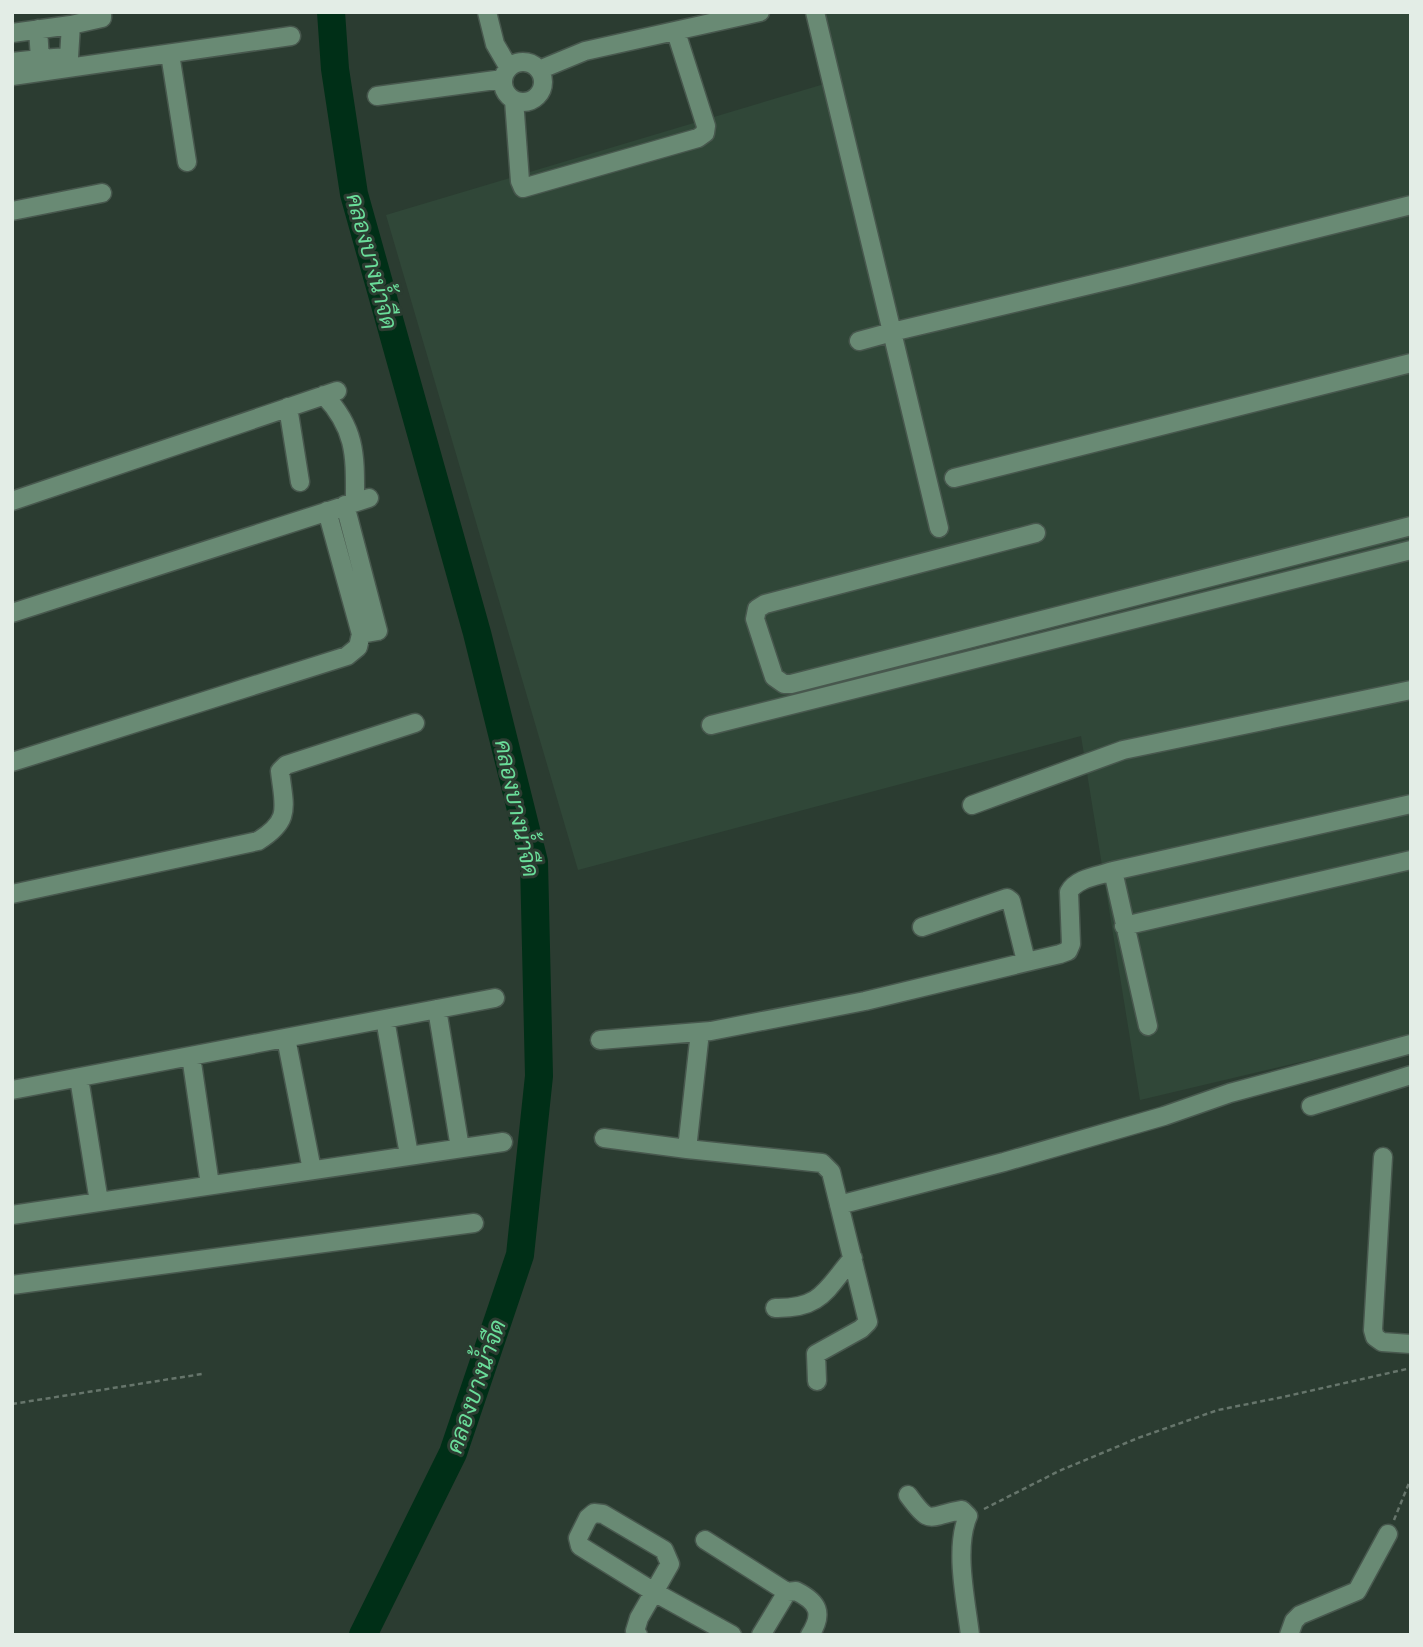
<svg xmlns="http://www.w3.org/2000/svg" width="1423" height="1647" viewBox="0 0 1423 1647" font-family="'Exo 2',Sarabun,sans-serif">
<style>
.built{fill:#304738}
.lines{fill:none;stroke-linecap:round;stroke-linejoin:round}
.river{stroke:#002f17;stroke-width:28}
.minor-casing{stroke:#48584e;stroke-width:21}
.path{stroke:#66756b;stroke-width:2.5;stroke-dasharray:5 3.5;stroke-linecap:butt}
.minor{stroke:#698a74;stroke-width:18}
.labels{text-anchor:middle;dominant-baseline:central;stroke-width:6;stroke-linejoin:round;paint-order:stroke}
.water-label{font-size:23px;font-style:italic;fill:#6add9a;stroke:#2b3c31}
</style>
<rect width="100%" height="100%" fill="#2b3c31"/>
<path class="built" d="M811 12H1411V1036L1140 1100 1081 736 578 870 386 215 831 82Z"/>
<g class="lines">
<path class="river" d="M331 12 335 69 354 194 477 633 534 862 539 1076 520 1255 453 1453 363 1635"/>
<defs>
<path id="minor" d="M487 12 495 44 509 68
M815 12 892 332 1127 276 1411 205
M71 25 102 18V12
M12 33 71 25 69 57 40 59
M170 54 187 162
M503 82a20 20 0 1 1 40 0a20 20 0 1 1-40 0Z
M12 62 40 59 38 29
M539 70 585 51 760 12
M12 76 291 36
M377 96 503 79
M514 100 520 181 523 188 698 138 705 133 706 126 676 32
M12 211 102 193
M859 341 892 332 939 528
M324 395C357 430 355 457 355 502
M288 407 300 482
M954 478 1411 363
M12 501 337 391
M345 505 378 631 361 634
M1036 533 765 604 757 609 755 619 774 677 784 684H791L1411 526
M12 613 369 498
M711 725 1411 550
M12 762 347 656 358 647 361 634 327 511
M972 805 1123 750 1411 690
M1113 871 1148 1026
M12 894 258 841C292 820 284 807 280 771L286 765 415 723
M1124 926 1411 860
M922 927 1007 898 1011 901 1026 961
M437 1009 460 1148
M385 1019 409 1155
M700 1032 687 1149 822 1163 831 1172 868 1322 861 1329 816 1354 817 1381
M286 1038 312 1170
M600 1040 711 1031 865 1001 1060 954 1068 951 1071 944 1069 892C1076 878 1099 876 1113 871L1411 804
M191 1056 210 1185
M79 1078 99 1202
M12 1090 495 998
M1311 1106 1411 1075
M604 1138 687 1149
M1383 1157 1373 1330 1375 1337 1382 1342 1411 1344
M839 1205 1004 1162 1164 1116 1230 1093 1411 1044
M12 1215 503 1142
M12 1285 474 1223
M775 1308C822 1309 826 1289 853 1258
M908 1495C932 1528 928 1515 962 1510L968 1516C954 1548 966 1601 970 1635
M594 1513 603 1514 664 1550 670 1564 654 1592 580 1546 578 1538 588 1518Z
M705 1540 787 1592 796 1591C818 1602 824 1613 810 1635
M638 1635 635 1631 639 1618 654 1592 732 1635
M761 1635 787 1592
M1289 1635 1294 1621 1300 1615 1357 1591 1388 1534"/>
</defs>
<use href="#minor" class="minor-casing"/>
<path class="path" d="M12 1404 202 1374
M984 1509 1059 1471 1138 1438 1218 1410 1283 1397 1411 1368
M1394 1520 1411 1478"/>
<use href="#minor" class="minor"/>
</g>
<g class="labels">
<g class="water-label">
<text transform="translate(373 261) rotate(75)">คลองบางน้ำจืด</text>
<text transform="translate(518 808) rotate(78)">คลองบางน้ำจืด</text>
<text transform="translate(475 1386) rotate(-71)">คลองบางน้ำจืด</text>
</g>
</g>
<rect width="1423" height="1647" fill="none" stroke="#e3ede6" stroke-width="28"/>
</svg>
